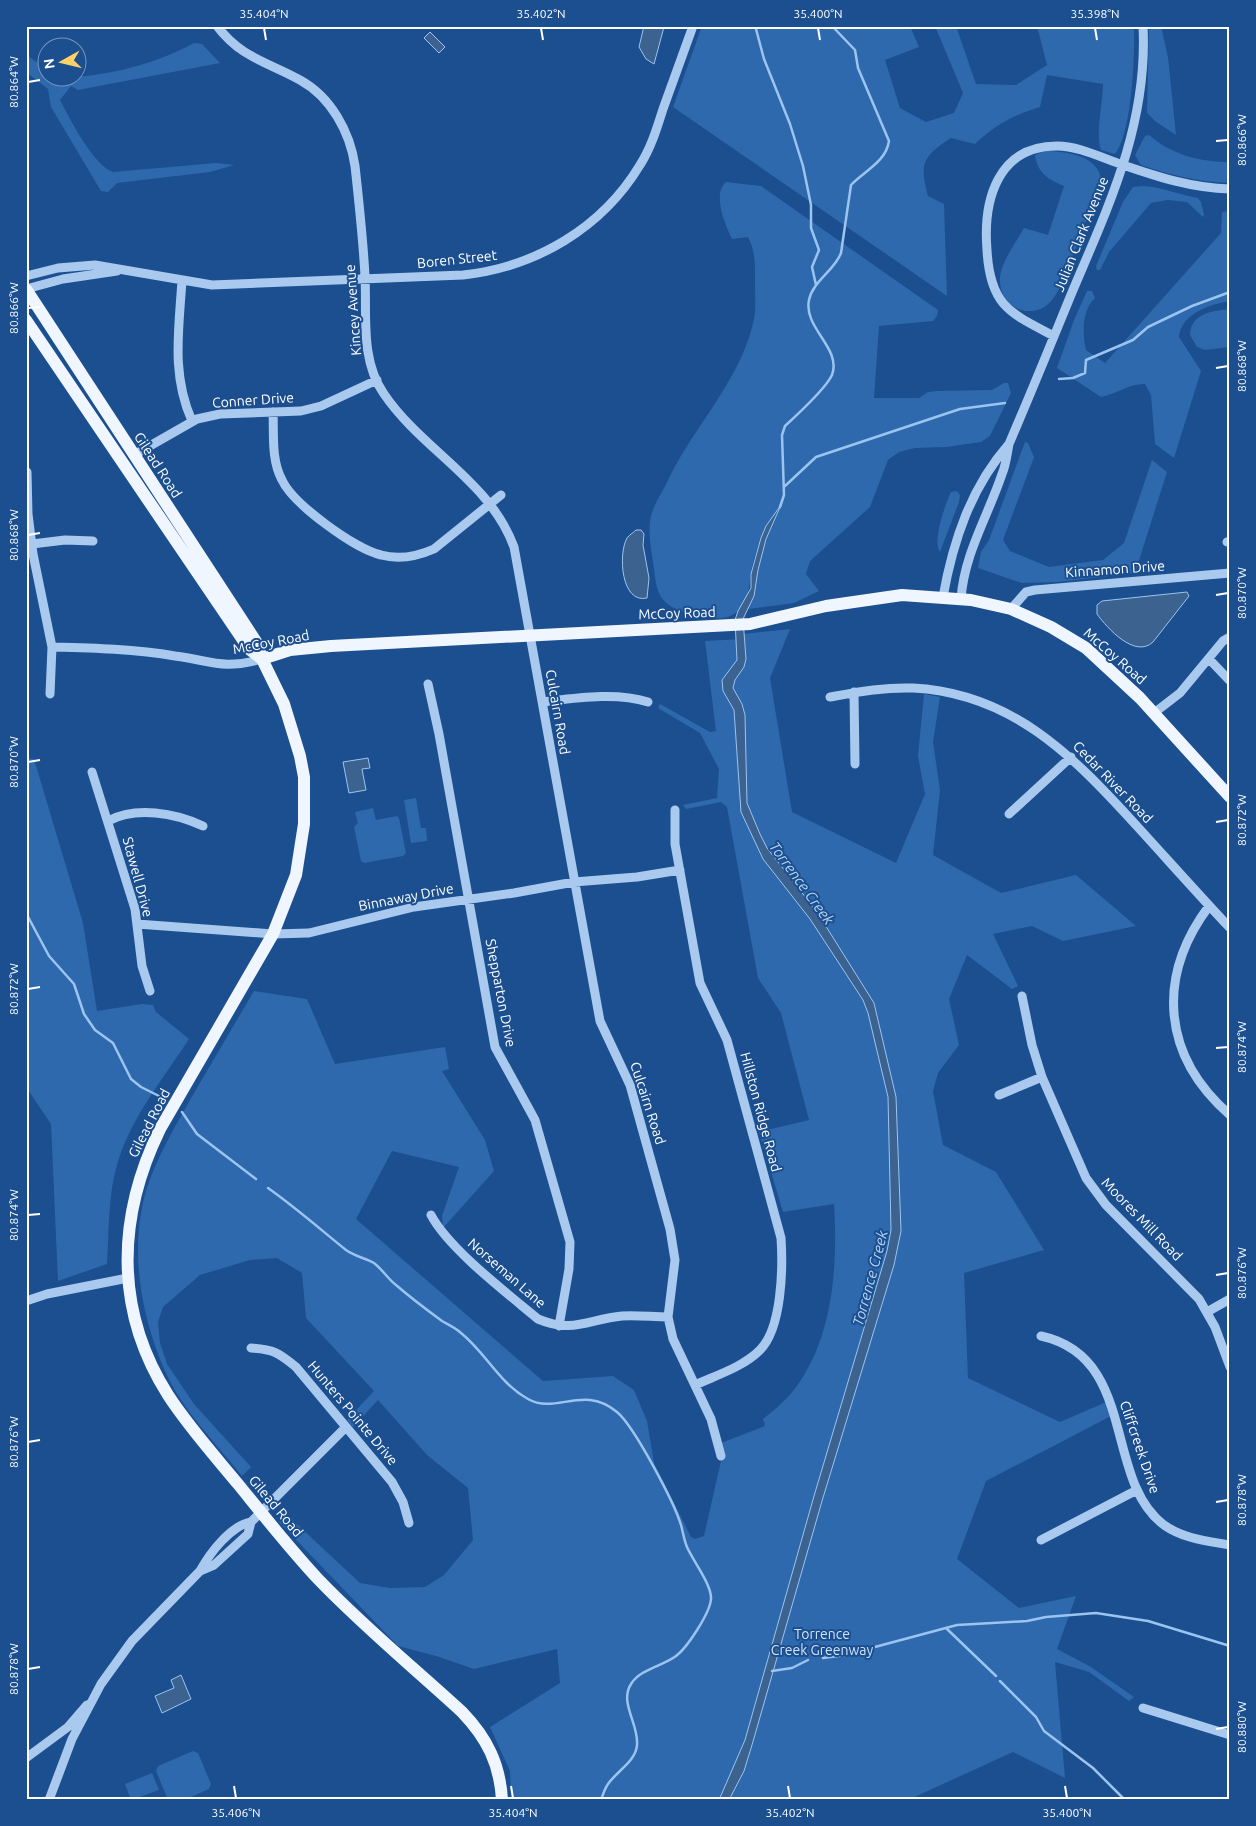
<svg xmlns="http://www.w3.org/2000/svg" width="1256" height="1826" viewBox="0 0 1256 1826" font-family="Ubuntu,sans-serif">
<style>
.green{fill:#2e69ad}
.water{fill:#3c6290;stroke:#9cc4f0}
.lines{fill:none;stroke-linecap:round;stroke-linejoin:round}
.stream{stroke:#9cc4f0;stroke-width:2.5}
.minor{stroke:#a9c9ee;stroke-width:9}
.major{stroke:#f0f6ff;stroke-width:12}
.ticks{fill:none;stroke:#fff;stroke-width:2}
.labels{text-anchor:middle;dominant-baseline:central;stroke-width:4;stroke-linejoin:round;paint-order:stroke}
.street-label{font-size:14px;fill:#fff;stroke:#1b4f8f}
.park-label{font-size:14px;fill:#cfe3fa;stroke:#1b4f8f}
.water-label{font-size:15px;font-style:italic;fill:#b5d3f5;stroke:#1b4f8f}
.neatline{fill:none;stroke:#fff;stroke-width:2}
.ticks-label{font-size:12px;text-anchor:middle;fill:#fff}
</style>
<rect width="100%" height="100%" fill="#1b4f8f"/>
<path class="green" d="M702 26H910L919 47 885 60 900 108 926 122 954 113 963 93 935 26H956L976 84 1016 85 1047 65 1037 26H1134C1135 55 1132 133 1115 154L1101 150C1095 136 1103 101 1103 84L1047 75 1040 107C1012 116 996 124 975 144L951 138C923 156 919 164 928 196L944 204 947 296 673 107Z
M1149 26H1161L1168 57 1176 135 1155 121 1147 113Z
M194 43 202 44 220 63 78 90 71 86 60 100C70 119 93 165 113 172L216 163 234 165 210 172 117 183 108 192 101 191 51 107 48 89 26 72V55L47 69 48 78C97 78 148 68 194 43Z
M1149 135C1172 155 1200 162 1230 162V183C1199 182 1170 175 1141 165L1135 155 1145 136Z
M1045 151C1066 151 1101 156 1101 182L1061 286C1056 294 1050 306 1040 309 1018 317 998 300 1000 277 1002 260 1016 243 1024 228L1048 235 1064 186C1048 179 1038 174 1035 155Z
M726 182 761 186 938 310 937 316 933 321 879 326 874 398H919L928 392 936 391 992 390 1004 383H1008L1011 393 990 436 981 442 947 447 915 448 899 452 888 460 870 507 810 561 806 574 819 591 794 603 748 609 754 596 758 570 766 538 781 506C767 524 759 541 753 563 748 581 752 598 737 612 724 623 700 617 686 613 660 604 657 595 654 569 652 553 647 532 651 516 654 503 664 490 669 478 695 425 742 378 754 319 756 309 755 296 755 285 755 269 756 252 748 237L732 239C725 225 712 194 726 182Z
M1142 186C1160 186 1179 195 1198 198L1201 202 1204 215 1203 217 1187 202 1167 200 1151 203 1109 252 1100 270H1097L1096 266 1123 202 1133 187Z
M1230 211V301C1210 304 1181 314 1179 337L1201 371 1174 458 1155 444 1151 395 1145 384C1128 384 1117 394 1101 397L1057 368 1074 320 1087 291H1092L1095 298C1082 310 1082 333 1086 350L1105 363 1221 233 1222 212Z
M1230 309V347L1205 350 1197 347 1190 335C1191 313 1212 311 1230 309Z
M1025 442 1028 443 1034 457 1003 540 1010 551 1049 567 1103 560 1124 543 1152 460 1167 472 1135 573 1058 582 1022 583 978 568 981 552 989 540Z
M957 491 960 495 959 502 940 552C932 541 945 505 951 492Z
M790 629 770 678 792 812 896 863 925 794 918 756 924 694 940 697 933 742 940 790 933 855 1001 893 1076 875 1136 926 1063 941 1032 926 993 934 1018 986 1012 989 967 955 949 999 959 1045 938 1073 933 1091 943 1145 996 1172 1044 1250 964 1273 968 1378 1060 1422 1106 1402 1111 1416 986 1481 957 1559 1019 1608 1076 1596 1057 1649 1091 1667 1134 1697 1129 1701 1089 1672 1055 1662 1065 1778 1013 1752 908 1800H511L510 1771 490 1727 560 1683 557 1649 474 1669 436 1656 398 1646 279 1522 285 1513 360 1583 390 1588 425 1587 444 1575 473 1540 468 1488 427 1455 378 1400 353 1427 347 1420 374 1391 306 1318 302 1273 277 1258 250 1260 200 1275 163 1307 158 1322 160 1343 167 1364 194 1404 251 1467 242 1476C215 1442 182 1410 164 1369 141 1315 129 1250 146 1191 157 1156 176 1125 194 1093 214 1059 234 1025 254 991L307 999 335 1064 445 1047 449 1069 442 1071 485 1140 494 1171 443 1228 442 1216 459 1167 392 1151 356 1219 543 1381 613 1376 634 1390 647 1421 654 1463 691 1537 695 1539 704 1536 723 1452 721 1443 765 1426 763 1419C772 1412 781 1404 789 1396 833 1345 838 1268 834 1204L783 1212 759 1132 809 1120 781 1013 758 978 727 807 721 802 686 809 683 805 717 798 719 769 700 733 658 708 660 704 710 732 716 731 705 641 743 639V634Z
M26 758 34 759 83 923 97 1011 142 1004 153 1005 156 1012 189 1039C163 1079 130 1119 117 1165 108 1196 109 1232 107 1264L58 1281 51 1124 26 1087Z
M416 798 421 828H426L427 841 411 843 404 800Z
M373 808 376 820 397 816 399 818 406 853 403 856 364 863 361 861 354 827 358 823 355 812Z
M193 1751 198 1753 211 1784 209 1789 184 1800H168L156 1771 158 1766Z
M152 1773 159 1790 131 1800 125 1784Z"/>
<path class="water" d="M644 26 664 27 654 64 646 59 639 47Z
M430 32 445 47 439 53 424 38Z
M781 505 766 539 758 570 754 596 743 619 746 659 744 667 735 680 733 688 742 704 745 715 747 803 760 834 767 848 817 912 874 1003 896 1097 901 1231 894 1265 822 1501 752 1745 744 1771 729 1800H719L745 1740 814 1496 887 1251 891 1230 888 1097 868 1013 863 1000 810 919 763 859 741 812 734 710 723 691 722 680 737 660 735 620 738 611 751 588V574L761 538 766 526Z
M636 530H641L644 534 643 545 649 578 647 598C621 604 618 554 627 538 629 535 633 533 636 530Z
M1187 592 1189 596 1153 642C1135 659 1107 628 1097 614V605L1102 601Z
M368 758 370 768 362 769 366 790 349 793 343 762Z
M181 1675 191 1699 162 1713 155 1696 174 1688 171 1680Z"/>
<g class="lines">
<path class="stream" d="M756 29 764 59 790 124 803 166 811 205V228L819 250 812 267 816 285
M1059 379 1073 378 1085 373 1086 360 1133 340 1148 327 1192 306 1230 292
M785 486 816 457 960 409 1005 403
M780 507 784 495 782 435 785 426C797 415 826 388 832 375 842 348 803 328 809 300 813 281 835 270 841 253L851 185C864 171 886 162 889 141L858 68 855 50 832 26
M26 913 49 956 74 984 84 1014 95 1030 113 1043 131 1079 141 1087 163 1098
M182 1112 197 1134 256 1179
M268 1188C295 1207 320 1229 346 1250 354 1256 365 1258 374 1263 382 1269 388 1279 396 1285 411 1298 427 1310 442 1321 449 1325 456 1328 461 1333 486 1353 499 1383 528 1399 556 1415 583 1384 617 1412 634 1426 674 1502 681 1525 683 1532 684 1540 687 1547 693 1561 712 1585 711 1599 710 1613 687 1648 676 1656 663 1666 640 1669 631 1684 619 1703 639 1724 637 1745 636 1761 617 1771 608 1784 605 1788 603 1794 601 1800
M947 1629 996 1676
M823 1658 845 1655 957 1625 1027 1621 1046 1617 1096 1613 1148 1621 1230 1646
M772 1671 792 1668 808 1660
M1000 1681 1036 1717 1044 1731 1093 1768 1125 1800"/>
<path class="minor" d="M217 26C241 58 268 62 300 80 331 97 350 132 355 166 359 202 363 239 365 276 367 315 360 360 384 394 422 450 490 481 514 547L600 1021 630 1085 670 1229 675 1260 668 1317 673 1339 711 1419 721 1456
M26 276 58 268 95 265 212 285 463 275C536 267 602 228 640 165 651 148 657 128 663 109 673 81 683 54 693 26
M182 280C179 330 171 374 192 421
M26 289 63 279 117 271
M1054 336C1010 313 990 306 987 250 983 201 997 146 1057 146 1079 146 1102 158 1123 165 1158 177 1192 188 1230 189
M273 412C274 434 271 460 282 480 293 504 355 549 381 555 399 560 418 556 434 549L501 495
M134 455 197 419 220 414 301 411 321 406 377 380
M27 472 28 514 33 554 52 647 50 694
M1227 542 1230 541
M32 544 65 540 93 541
M943 597C953 541 971 487 1009 444
M961 599C964 554 988 516 1002 474 1006 465 1007 454 1009 444 1031 393 1052 341 1073 290 1110 203 1148 123 1143 26
M1011 609 1026 592 1035 590 1230 573
M52 647C92 648 135 649 175 656 213 661 221 670 262 659
M1209 659 1230 681
M428 684 439 734 495 1047 535 1120 570 1242 569 1269 559 1326
M854 692 855 764
M830 697C858 692 884 687 913 688 1012 693 1073 756 1135 824 1167 859 1198 894 1230 928
M543 702C577 698 616 692 648 702
M1154 713 1180 693 1223 641 1230 637
M92 772 135 909 142 966 150 991
M675 810V844L700 983 727 1040 781 1238C783 1268 782 1328 760 1350 743 1367 717 1375 695 1385
M1009 814 1071 757
M108 821C136 806 175 813 203 826
M1209 906C1156 977 1162 1056 1230 1115
M137 924 273 934 309 933 414 907 514 893 574 882 637 877 680 870
M1022 996 1032 1045 1042 1077 1086 1178 1106 1205 1199 1299 1215 1327 1230 1367
M999 1095 1042 1077
M431 1215C449 1249 507 1293 538 1319 573 1334 589 1319 622 1316 637 1315 653 1317 668 1317
M26 1301 47 1294 128 1278
M1207 1312 1230 1299
M1041 1336C1138 1357 1103 1480 1164 1525 1184 1539 1207 1541 1230 1545
M251 1348C273 1349 279 1353 296 1367L392 1482 403 1502 409 1523
M1041 1540 1137 1490
M200 1571 214 1565 248 1534 251 1522 346 1427
M1143 1708 1230 1735
M26 1758 68 1727 87 1705
M49 1800 72 1739 101 1684 132 1641 200 1571C210 1553 230 1526 251 1522"/>
<path class="major" d="M26 289 257 643 262 659 284 704 300 756 304 777V824L296 875 273 934 160 1129C117 1217 114 1310 168 1395 188 1426 214 1455 238 1484 264 1516 290 1549 318 1579 363 1626 414 1668 462 1712 487 1738 500 1764 502 1800
M26 320 249 649 262 659
M262 659 290 650 331 646 750 624 826 606 902 595 971 600 1011 609 1051 627 1086 648 1140 698 1230 797"/>
</g>
<path class="ticks" d="M264 28 266 40M541 28 543 40M818 28 820 40M1095 28 1097 40M28 82 40 80M1216 141 1228 140M28 308 40 307M1216 368 1228 366M28 535 40 533M1216 595 1228 593M28 762 40 760M1216 822 1228 820M28 989 40 987M1216 1048 1228 1047M28 1215 40 1214M1216 1275 1228 1273M28 1442 40 1440M1216 1502 1228 1500M28 1669 40 1667M1216 1729 1228 1727M234 1786 236 1798M511 1786 513 1798M788 1786 790 1798M1065 1786 1067 1798"/>
<g class="labels">
<g class="street-label">
<text transform="translate(1081 234) rotate(-68)">Julian Clark Avenue</text>
<text transform="translate(457 259) rotate(-6)">Boren Street</text>
<text transform="translate(353 310) rotate(-94)">Kincey Avenue</text>
<text transform="translate(253 400) rotate(-4)">Conner Drive</text>
<text transform="translate(158 465) rotate(57)">Gilead Road</text>
<text transform="translate(1115 569) rotate(-4)">Kinnamon Drive</text>
<text transform="translate(677 613) rotate(-2)">McCoy Road</text>
<text transform="translate(271 642) rotate(-11)">McCoy Road</text>
<text transform="translate(1115 656) rotate(41)">McCoy Road</text>
<text transform="translate(558 712) rotate(80)">Culcairn Road</text>
<text transform="translate(1113 782) rotate(46)">Cedar River Road</text>
<text transform="translate(138 877) rotate(75)">Stawell Drive</text>
<text transform="translate(406 897) rotate(-11)">Binnaway Drive</text>
<text transform="translate(501 993) rotate(79)">Shepparton Drive</text>
<text transform="translate(648 1103) rotate(72)">Culcairn Road</text>
<text transform="translate(761 1112) rotate(75)">Hillston Ridge Road</text>
<text transform="translate(149 1123) rotate(-63)">Gilead Road</text>
<text transform="translate(1142 1219) rotate(46)">Moores Mill Road</text>
<text transform="translate(507 1273) rotate(41)">Norseman Lane</text>
<text transform="translate(353 1413) rotate(50)">Hunters Pointe Drive</text>
<text transform="translate(1140 1447) rotate(71)">Cliffcreek Drive</text>
<text transform="translate(276 1506) rotate(50)">Gilead Road</text>
</g>
<g class="park-label">
<text x="822" y="1634">Torrence<tspan x="822" dy="16">Creek Greenway</tspan></text>
</g>
<g class="water-label">
<text transform="translate(802 883) rotate(54)">Torrence Creek</text>
<text transform="translate(870 1278) rotate(-75)">Torrence Creek</text>
</g>
</g>
<rect width="1256" height="1826" fill="none" stroke="#1b4f8f" stroke-width="55"/>
<g transform="translate(62 62) rotate(262)"><circle r="24" fill="#1b4f8f" stroke="#7695bc"/>
<path d="M0-4L9 19L0 12L-9 19Z" fill="#ffd166"/>
<text y="-8" font-size="14" font-weight="bold" text-anchor="middle" fill="#ffffff">N</text>
</g>
<rect x="28" y="28" width="1200" height="1770" class="neatline"/>
<g class="ticks-label">
<text x="264" y="18">35.404°N</text>
<text x="541" y="18">35.402°N</text>
<text x="818" y="18">35.400°N</text>
<text x="1095" y="18">35.398°N</text>
<text transform="translate(14 82) rotate(-90)" y="4">80.864°W</text>
<text transform="translate(1242 140) rotate(-90)" y="4">80.866°W</text>
<text transform="translate(14 308) rotate(-90)" y="4">80.866°W</text>
<text transform="translate(1242 366) rotate(-90)" y="4">80.868°W</text>
<text transform="translate(14 535) rotate(-90)" y="4">80.868°W</text>
<text transform="translate(1242 593) rotate(-90)" y="4">80.870°W</text>
<text transform="translate(14 762) rotate(-90)" y="4">80.870°W</text>
<text transform="translate(1242 820) rotate(-90)" y="4">80.872°W</text>
<text transform="translate(14 989) rotate(-90)" y="4">80.872°W</text>
<text transform="translate(1242 1047) rotate(-90)" y="4">80.874°W</text>
<text transform="translate(14 1215) rotate(-90)" y="4">80.874°W</text>
<text transform="translate(1242 1273) rotate(-90)" y="4">80.876°W</text>
<text transform="translate(14 1442) rotate(-90)" y="4">80.876°W</text>
<text transform="translate(1242 1500) rotate(-90)" y="4">80.878°W</text>
<text transform="translate(14 1669) rotate(-90)" y="4">80.878°W</text>
<text transform="translate(1242 1727) rotate(-90)" y="4">80.880°W</text>
<text x="236" y="1817">35.406°N</text>
<text x="513" y="1817">35.404°N</text>
<text x="790" y="1817">35.402°N</text>
<text x="1067" y="1817">35.400°N</text>
</g>
</svg>
